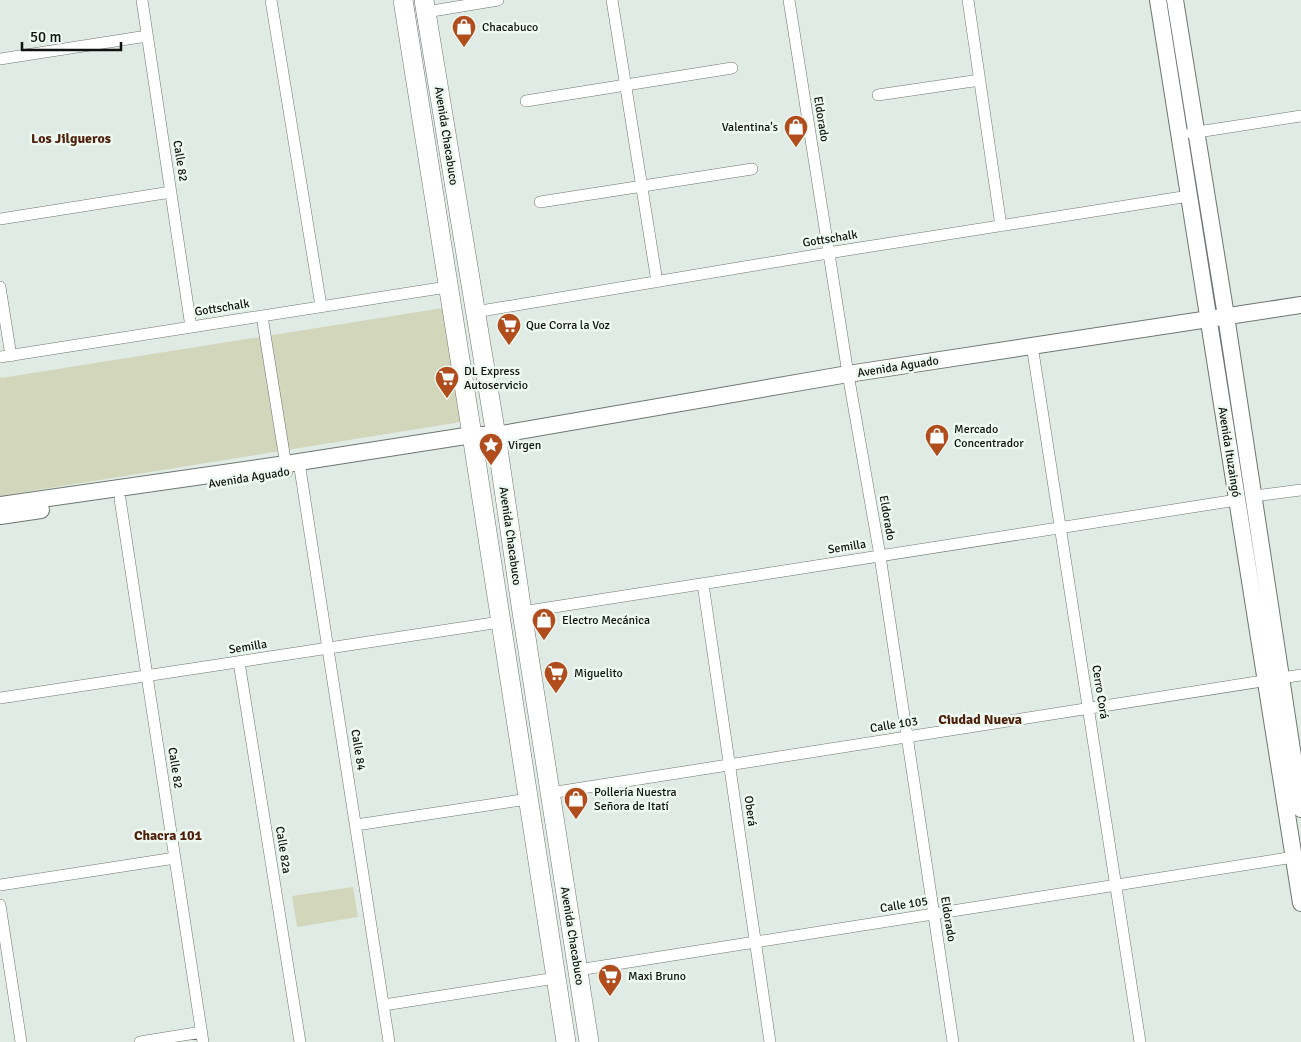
<svg xmlns="http://www.w3.org/2000/svg" width="1301" height="1042" viewBox="0 0 1301 1042" font-family="Signika,sans-serif">
<style>
.green{fill:#d2d6ba}
.lines{fill:none;stroke-linecap:round;stroke-linejoin:round}
.minor-casing{stroke:#6d7671;stroke-width:12}
.secondary-casing{stroke:#6d7671;stroke-width:18}
.primary-casing{stroke:#6d7671;stroke-width:20}
.minor{stroke:#fff;stroke-width:11}
.secondary{stroke:#fff;stroke-width:16}
.primary{stroke:#fff;stroke-width:19}
.labels{text-anchor:middle;dominant-baseline:central;stroke-width:5;stroke-linejoin:round;paint-order:stroke}
.poi-label{font-size:12px;fill:#0f1210;stroke:#eef9f2;text-anchor:start}
.street-label{font-size:12px;fill:#0f1210;stroke:#eef9f2}
.neighbourhood-label{font-size:14px;font-weight:bold;fill:#501f09;stroke:#eef9f2}
</style>
<rect width="100%" height="100%" fill="#e1ebe5"/>
<path class="green" d="M1192 142 1215 300 1209 301 1184 144Z
M443 308 461 422 0 496V376L1 378Z
M353 887 358 917 297 927 292 896Z"/>
<g class="lines">
<defs>
<path id="minor" d="M142 0 191 327
M271 0 321 306
M612 0 657 282
M789 0 848 374 880 556 953 1042
M968 0 1001 226
M426 12 498 0
M0 59 147 36
M878 95 980 80
M526 101 732 68
M1191 133 1301 116
M540 202 752 169
M0 219 171 192
M0 287 11 356
M475 312 828 253 1189 196
M262 316 287 472
M1032 345 1140 1042
M0 357 447 287
M299 462 389 1042
M1254 496 1301 490
M120 499 203 1042
M703 584 770 1042
M522 612 1237 500
M239 662 300 1042
M0 698 500 622
M550 793 1301 675
M356 825 528 799
M0 885 175 858
M0 905 21 1042
M578 970 1294 857
M384 1005 556 978
M140 1042 202 1032"/>
<path id="secondary" d="M1158 0 1301 903
M1175 0 1226 316 1301 809
M0 505 286 464 472 435H496L848 374 1301 305
M0 516 41 510"/>
<path id="primary" d="M403 0 472 435 566 1042
M424 0 497 442 522 612 589 1042"/>
</defs>
<use href="#minor" class="minor-casing"/>
<use href="#secondary" class="secondary-casing"/>
<use href="#primary" class="primary-casing"/>
<use href="#minor" class="minor"/>
<use href="#secondary" class="secondary"/>
<use href="#primary" class="primary"/>
</g>
<defs>
<symbol id="shop-pin" viewBox="-11 -11 22 30"><path d="M0 17L-7.5 6A9.5 9.5 0 1 1 7.5 6Z" fill="#b14c1c" stroke="#eef9f2"/><path d="M-5-2.5h2.3a2.7 3.5 0 0 1 5.4 0H5L5.5 6h-11ZM-1.5-2.5h3a1.5 2.3 0 0 0-3 0Z" fill="#fff"/></symbol>
<symbol id="supermarket-pin" viewBox="-11 -11 22 30"><path d="M0 17L-7.5 6A9.5 9.5 0 1 1 7.5 6Z" fill="#b14c1c" stroke="#eef9f2"/><path d="M-6-5.5h2.5l.6 2H6L4.5 2H-2.5L-4.4-4H-6ZM-1.5 3.2a1.3 1.3 0 1 0 .1 0ZM3 3.2a1.3 1.3 0 1 0 .1 0Z" fill="#fff"/></symbol>
<symbol id="sight-pin" viewBox="-11 -11 22 30"><path d="M0 17L-7.5 6A9.5 9.5 0 1 1 7.5 6Z" fill="#b14c1c" stroke="#eef9f2"/><path d="M0-6L1.8-2.2L6-1.7L2.9 1.2L3.7 5.4L0 3.3L-3.7 5.4L-2.9 1.2L-6-1.7L-1.8-2.2Z" fill="#fff"/></symbol>
</defs>
<g fill-rule="evenodd">
<use href="#shop-pin" x="450" y="13" width="28" height="38"/>
<use href="#shop-pin" x="782" y="113" width="28" height="38"/>
<use href="#supermarket-pin" x="495" y="311" width="28" height="38"/>
<use href="#supermarket-pin" x="433" y="364" width="28" height="38"/>
<use href="#shop-pin" x="923" y="422" width="28" height="38"/>
<use href="#sight-pin" x="477" y="431" width="28" height="38"/>
<use href="#shop-pin" x="530" y="606" width="28" height="38"/>
<use href="#supermarket-pin" x="542" y="659" width="28" height="38"/>
<use href="#shop-pin" x="562" y="785" width="28" height="38"/>
<use href="#supermarket-pin" x="596" y="962" width="28" height="38"/>
</g>
<g class="labels">
<g class="poi-label">
<text x="482" y="27">Chacabuco</text>
<text x="778" y="127" text-anchor="end">Valentina's</text>
<text x="526" y="325">Que Corra la Voz</text>
<text x="464" y="371">DL Express<tspan x="464" dy="14">Autoservicio</tspan></text>
<text x="954" y="429">Mercado<tspan x="954" dy="14">Concentrador</tspan></text>
<text x="508" y="445">Virgen</text>
<text x="562" y="620">Electro Mecánica</text>
<text x="574" y="673">Miguelito</text>
<text x="594" y="792">Pollería Nuestra<tspan x="594" dy="14">Señora de Itatí</tspan></text>
<text x="628" y="976">Maxi Bruno</text>
</g>
<g class="street-label">
<text transform="translate(821 119) rotate(81)">Eldorado</text>
<text transform="translate(446 136) rotate(81)">Avenida Chacabuco</text>
<text transform="translate(180 161) rotate(81)">Calle 82</text>
<text transform="translate(830 239) rotate(-9)">Gottschalk</text>
<text transform="translate(222 308) rotate(-9)">Gottschalk</text>
<text transform="translate(898 367) rotate(-9)">Avenida Aguado</text>
<text transform="translate(1229 452) rotate(81)">Avenida Ituzaingó</text>
<text transform="translate(249 478) rotate(-9)">Avenida Aguado</text>
<text transform="translate(887 518) rotate(80)">Eldorado</text>
<text transform="translate(510 536) rotate(82)">Avenida Chacabuco</text>
<text transform="translate(847 547) rotate(-9)">Semilla</text>
<text transform="translate(248 647) rotate(-9)">Semilla</text>
<text transform="translate(1100 692) rotate(81)">Cerro Corá</text>
<text transform="translate(894 725) rotate(-9)">Calle 103</text>
<text transform="translate(358 750) rotate(81)">Calle 84</text>
<text transform="translate(175 768) rotate(81)">Calle 82</text>
<text transform="translate(750 811) rotate(82)">Oberá</text>
<text transform="translate(283 850) rotate(81)">Calle 82a</text>
<text transform="translate(904 905) rotate(-9)">Calle 105</text>
<text transform="translate(948 919) rotate(81)">Eldorado</text>
<text transform="translate(572 936) rotate(81)">Avenida Chacabuco</text>
</g>
<g class="neighbourhood-label">
<text x="71" y="138">Los Jilgueros</text>
<text x="980" y="719">Ciudad Nueva</text>
<text x="168" y="835">Chacra 101</text>
</g>
</g>
<path d="M22 42v8h99v-8" fill="none" stroke="#0f1210" stroke-width="2.5"/>
<text x="30" y="42" font-size="15" fill="#0f1210" stroke="#eef9f2" stroke-width="4" paint-order="stroke">50 m</text>
</svg>
